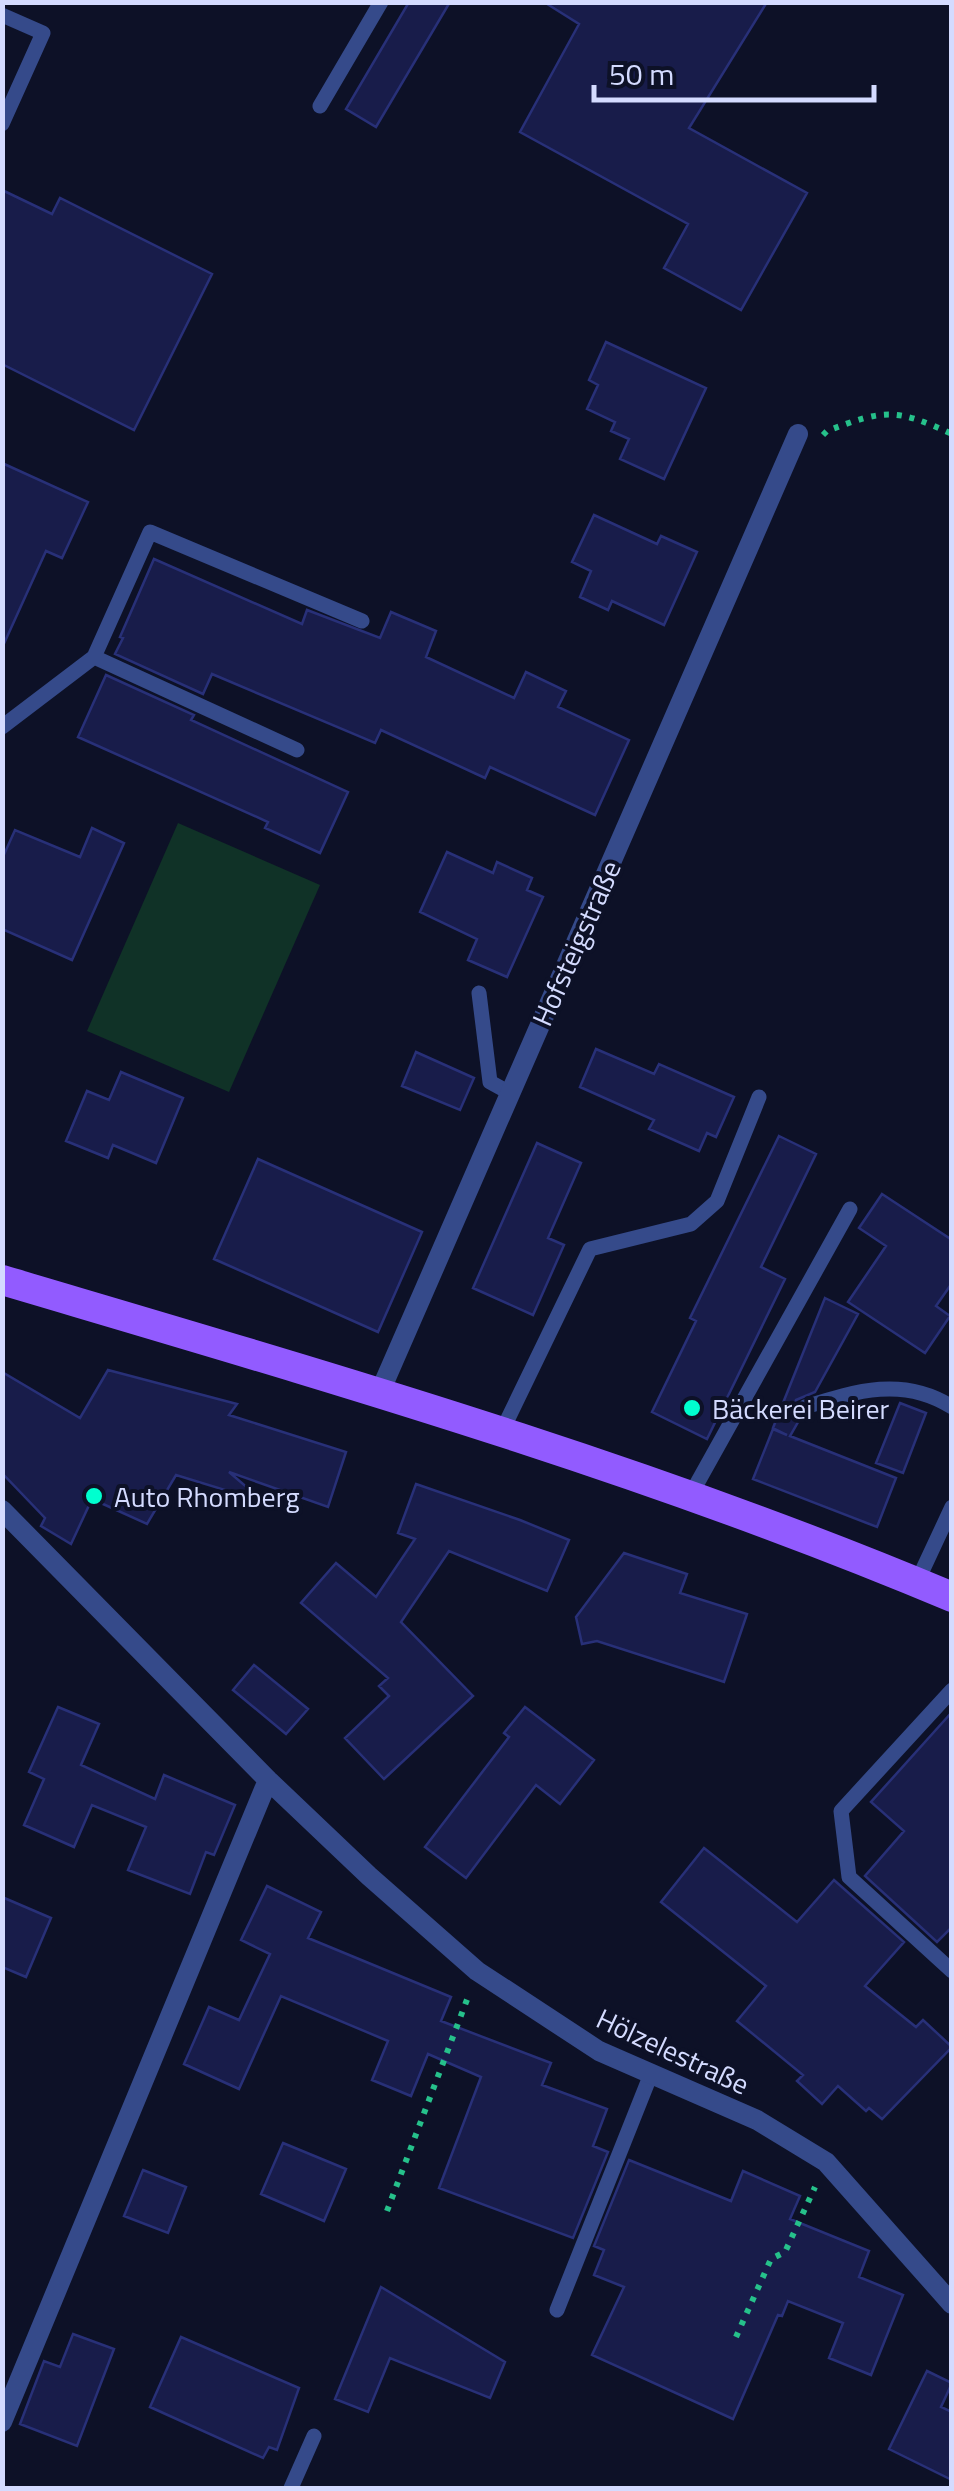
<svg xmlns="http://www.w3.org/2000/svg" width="954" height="2491" viewBox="0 0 954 2491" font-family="'Titillium Web',sans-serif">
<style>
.green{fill:#103227}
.building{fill:#181c4a;stroke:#283078;stroke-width:2.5}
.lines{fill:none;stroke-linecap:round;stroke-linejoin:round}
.path{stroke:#26c18b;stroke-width:6;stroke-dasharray:5 8;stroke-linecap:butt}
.service{stroke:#354a8a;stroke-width:15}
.minor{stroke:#354a8a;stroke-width:20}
.primary{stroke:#925bff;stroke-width:30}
.poi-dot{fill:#00ffcf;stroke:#0d1127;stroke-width:4}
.labels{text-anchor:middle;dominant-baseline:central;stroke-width:8;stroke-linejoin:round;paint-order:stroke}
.street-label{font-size:28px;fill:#d4dbff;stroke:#0d1127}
.poi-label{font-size:28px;fill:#d4dbff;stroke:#0d1127;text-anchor:start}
</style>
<rect width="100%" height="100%" fill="#0d1127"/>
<path class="green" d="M178 823 320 885 229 1092 87 1031Z"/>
<path class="building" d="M409 2H450L376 127 346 109Z
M544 2H767L689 128 807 193 741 310 664 268 688 224 520 132 579 24Z
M2 190 52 214 60 198 212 274 134 430 2 364Z
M606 342 706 388 664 479 620 459 629 439 611 431 615 422 587 409 598 385 589 380Z
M2 463 88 502 62 558 46 551 2 648Z
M594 515 657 544 661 536 697 552 664 625 612 601 608 610 580 597 591 571 572 562Z
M154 559 302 624 307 610 380 638 391 612 436 631 426 657 514 698 526 672 566 691 558 707 629 740 595 815 490 767 485 778 381 730 375 743 212 674 203 694 115 654 123 638 120 637Z
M106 675 194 715 191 720 348 792 320 853 265 828 268 822 78 737Z
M92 828 124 843 72 960 2 929V859L15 830 80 857Z
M447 852 493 873 497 862 532 878 527 890 543 897 507 977 468 960 477 939 420 912Z
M596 1049 654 1074 659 1064 734 1097 716 1137 707 1133 699 1151 649 1129 654 1120 580 1087Z
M416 1052 474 1078 460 1110 402 1086Z
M121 1072 183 1098 156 1163 113 1145 108 1158 66 1141 87 1091 109 1100Z
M779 1136 816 1154 761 1267 785 1279 707 1439 652 1412 696 1321 690 1318Z
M537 1143 581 1163 548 1238 564 1245 533 1315 473 1288Z
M258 1159 422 1232 378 1332 214 1259Z
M882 1194 952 1240V1283L936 1306 950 1316 925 1353 848 1302 886 1246 859 1228Z
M825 1298 858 1314 815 1392 796 1400 794 1409 801 1417 790 1436 896 1478 877 1527 753 1479 773 1429 787 1435 773 1428Z
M108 1370 237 1404 229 1415 346 1452 328 1507 229 1472 264 1502 176 1475 147 1524 92 1499 71 1544 41 1526 45 1518 2 1473V1372L80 1418Z
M900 1403 926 1413 903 1473 876 1463Z
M416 1484 520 1520 569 1540 547 1591 449 1551 401 1622 473 1696 384 1779 345 1738 389 1696 379 1686 388 1678 301 1603 336 1563 376 1597 415 1539 398 1533Z
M624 1553 687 1574 680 1593 747 1614 724 1682 597 1641 582 1644 576 1617Z
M254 1665 308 1709 286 1734 233 1690Z
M58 1707 99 1724 81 1765 155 1799 164 1775 235 1805 214 1855 206 1852 190 1894 128 1870 146 1827 92 1805 74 1847 24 1825 44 1779 29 1772Z
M525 1707 594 1760 560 1804 536 1785 466 1878 425 1847 509 1737 504 1733Z
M952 1712V1927L937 1942 865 1876 904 1831 871 1802Z
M704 1848 797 1922 834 1880 904 1942 865 1986 916 2027 923 2020 952 2047 882 2119 869 2108 866 2111 838 2086 822 2104 797 2081 803 2075 737 2021 766 1986 661 1902Z
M267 1886 321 1912 308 1938 451 1997 441 2021 551 2063 542 2085 607 2109 593 2146 608 2152 573 2238 439 2188 481 2077 428 2054 411 2096 372 2080 388 2041 281 1996 239 2089 184 2064 209 2007 239 2020 270 1954 241 1940Z
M2 1897 51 1918 26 1977 2 1967Z
M283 2143 346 2169 324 2221 261 2194Z
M629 2160 731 2201 743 2171 800 2196 790 2219 869 2251 859 2277 903 2295 871 2375 829 2358 843 2323 788 2301 782 2316 778 2315 733 2419 592 2355 624 2287 594 2275 604 2250 594 2246Z
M143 2170 186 2187 168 2233 124 2216Z
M381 2287 505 2362 490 2398 390 2358 368 2412 335 2399Z
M73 2334 114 2349 77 2446 20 2424 44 2361 60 2367Z
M181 2337 299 2388 277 2450 269 2447 263 2458 150 2407Z
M927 2371 952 2383 941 2407 952 2412V2480L889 2449Z"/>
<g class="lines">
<path class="path" d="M823 435 827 431C885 409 895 408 952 434
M387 2211 468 1997
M736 2337 771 2259 785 2252 815 2187"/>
<path class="service" d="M2 15 43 33 2 124
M320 106 381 2
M94 657 297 750
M2 727 94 657 150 532 362 621
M479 993 490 1082 510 1093
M805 1407C856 1391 903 1376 952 1407
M501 1433 590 1249 691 1224 717 1201 759 1097
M690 1496 850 1209
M917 1582 952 1507
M952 1690 841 1811 849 1877 952 1971
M557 2310 651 2074
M291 2488 314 2436"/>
<path class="minor" d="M379 1394 798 434
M2 1510 268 1780 369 1876 477 1971 599 2051 757 2120 826 2162 952 2304
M2 2422 268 1780"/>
<path class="primary" d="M2 1280C322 1375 644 1467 952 1597"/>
</g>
<g class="poi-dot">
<circle cx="692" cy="1408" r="10"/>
<circle cx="94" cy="1496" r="10"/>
</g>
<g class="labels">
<g class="street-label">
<text transform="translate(576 943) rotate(-66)">Hofsteigstraße</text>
<text transform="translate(673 2051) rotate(25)">Hölzelestraße</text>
</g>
<g class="poi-label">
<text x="712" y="1408">Bäckerei Beirer</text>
<text x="114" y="1496">Auto Rhomberg</text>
</g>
</g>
<rect width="954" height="2491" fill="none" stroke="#d4dbff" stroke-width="10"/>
<path d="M594 85v15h280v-15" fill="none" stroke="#d4dbff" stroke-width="5"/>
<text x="609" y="85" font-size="30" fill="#d4dbff" stroke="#0d1127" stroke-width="8" paint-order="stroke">50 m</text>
</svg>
